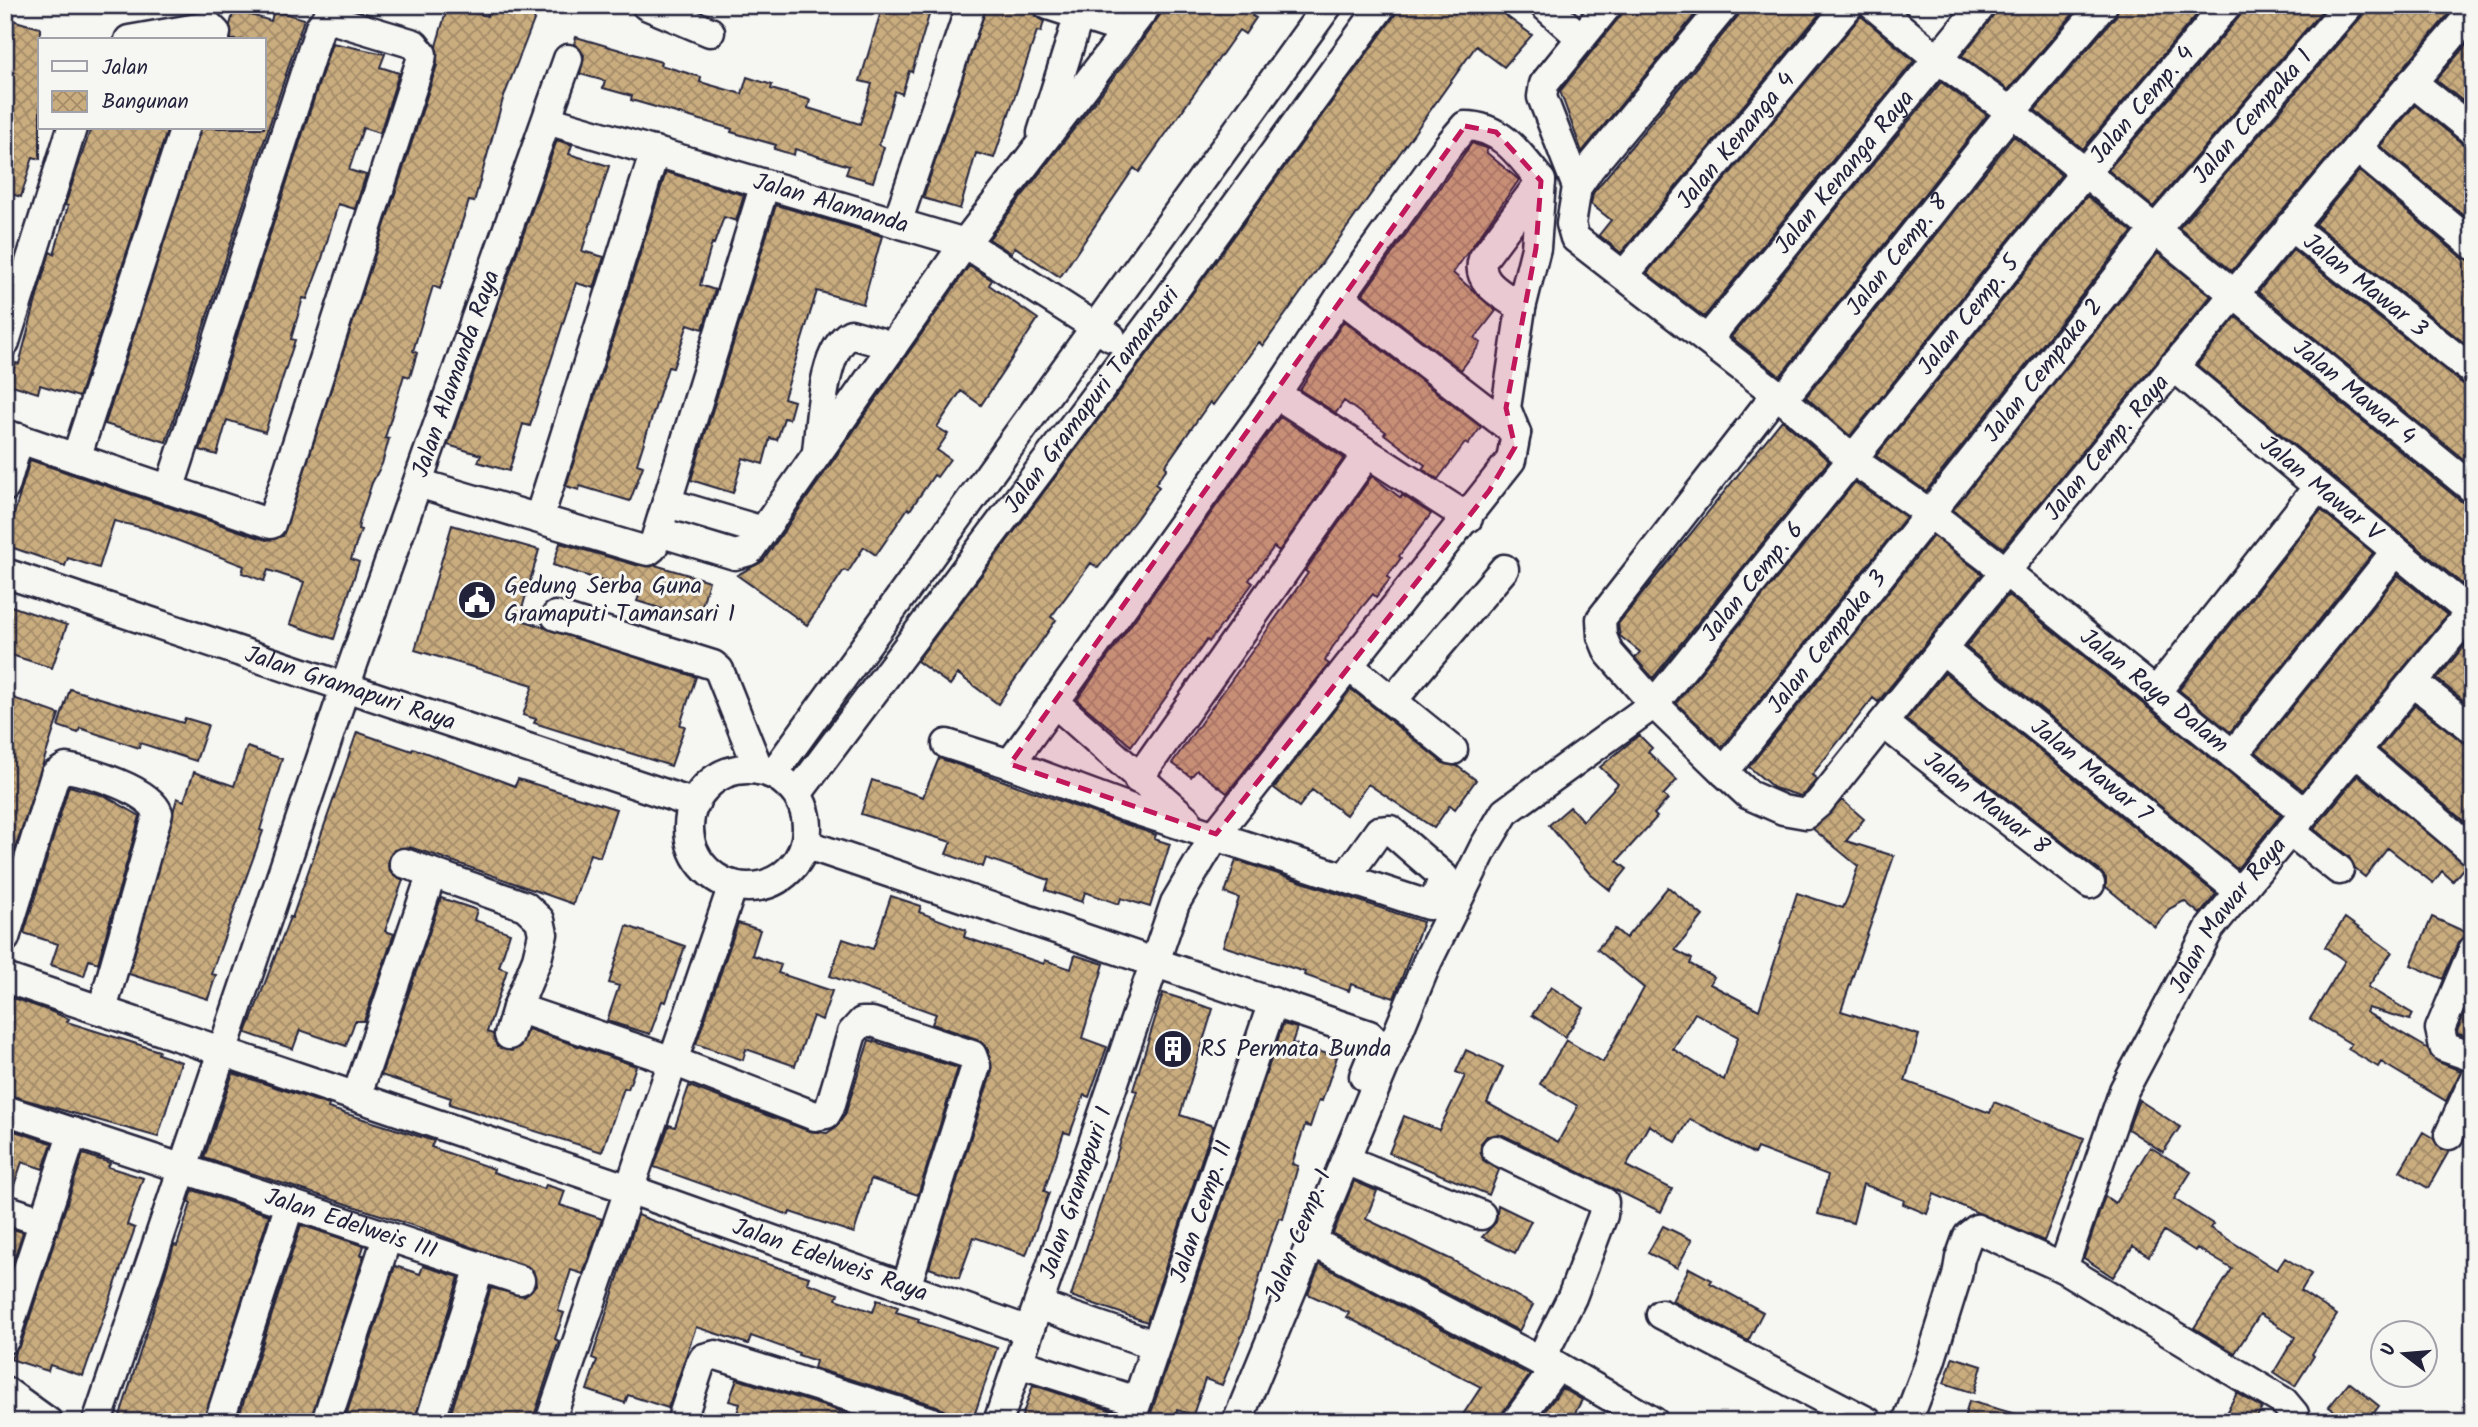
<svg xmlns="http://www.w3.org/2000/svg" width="2478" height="1427" viewBox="0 0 2478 1427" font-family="Kalam,sans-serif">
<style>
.building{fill:url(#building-cross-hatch);stroke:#22223b;stroke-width:2;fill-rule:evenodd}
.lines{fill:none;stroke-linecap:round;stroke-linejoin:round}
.minor-casing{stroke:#22223b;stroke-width:33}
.minor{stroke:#f6f6f2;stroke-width:28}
.marked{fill:#c2185b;fill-opacity:0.2;stroke:#c2185b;stroke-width:5;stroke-dasharray:14 9;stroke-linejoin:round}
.labels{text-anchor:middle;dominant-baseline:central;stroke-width:6;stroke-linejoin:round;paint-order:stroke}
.street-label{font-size:24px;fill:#22223b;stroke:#f6f6f2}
.poi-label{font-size:24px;fill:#22223b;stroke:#f6f6f2;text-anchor:start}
</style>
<defs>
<pattern id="building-cross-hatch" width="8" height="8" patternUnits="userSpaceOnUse" patternTransform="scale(1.75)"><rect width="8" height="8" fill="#caad7f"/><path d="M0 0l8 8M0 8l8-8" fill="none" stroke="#a48c69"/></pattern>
</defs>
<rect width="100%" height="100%" fill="#f6f6f2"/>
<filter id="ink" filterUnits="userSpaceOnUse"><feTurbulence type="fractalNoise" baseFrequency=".0143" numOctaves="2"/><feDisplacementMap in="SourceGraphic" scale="14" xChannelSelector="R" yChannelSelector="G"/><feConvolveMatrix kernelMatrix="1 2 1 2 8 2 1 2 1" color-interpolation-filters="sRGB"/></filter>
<g filter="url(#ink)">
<path class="building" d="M448 5 487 16 491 5H504L536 15 503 99 474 202 469 201 440 289 433 286 413 351 417 353 410 377 404 375 385 438 389 439 382 464 372 483 360 519 358 529 361 530 351 559 359 562 334 639 290 624 304 582 268 570 264 581 242 573 244 566 148 529 114 521 99 568 68 558 65 566 5 545 30 460 266 540 283 536 437 65 436 46Z
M883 5H932L912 72 909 71 902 94 895 91 879 145 884 147 873 182 846 174 849 166 795 149 794 155 774 149 776 145 731 132 732 129 631 100 632 96 603 88 605 81 580 74 584 55 574 44 576 37 661 62 660 65 701 77 700 82 742 94 747 77 772 85 771 89 810 100 808 108 860 124 872 84 860 81Z
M987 5H1032L1035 16 1044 21 1041 32 1037 31 994 158 976 153 960 209 923 198Z
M1163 5H1259L1252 16 1256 18 1245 34 1239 30 1139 172 1134 168 1060 277 1015 247 1011 253 989 239 1140 43 1160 15Z
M1398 5H1513L1505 15 1532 35 1504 67 1476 46 1263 346 1259 342 1213 405 1210 402 1165 466 1167 468 1155 484 1159 487 1137 518 1098 568 1091 563 1051 617 1056 620 998 704 958 674 950 685 917 661 1176 316 1395 15Z
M1624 5H1703L1582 152 1560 91 1621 15Z
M1741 5H1827L1621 253 1599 235 1611 220 1591 204 1593 193 1738 16Z
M2002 5H2081L2008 90 1962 56Z
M2119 5H2205L2083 149 2035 110 2116 16Z
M2243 5H2327L2153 207 2108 170 2240 16Z
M2365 5H2446L2452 10 2232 271 2179 228 2362 16Z
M234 10 271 21 274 10 304 19 166 442 105 424 201 128H264V40H231L230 25Z
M1861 16 1914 61 1704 317 1647 273Z
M12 20 40 28V159L33 157 21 197 5 192V42Z
M2473 37V109L2436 80Z
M332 43 385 54 380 67 399 73 380 133 363 128 349 170 366 175 355 209 338 204 321 262 307 299 303 298 291 339 295 340 265 432 227 420 217 455 200 450Z
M1941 82 1987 115 1780 376 1731 337Z
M2415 105 2463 144 2473 147V223L2380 146Z
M91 128H168L79 397 40 385 38 393 9 384 16 363 19 364 39 289 50 252 54 254 68 206 65 205Z
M2014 136 2061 175 1850 436 1806 397Z
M557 140 572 145 569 154 609 166 582 251 604 257 594 288 576 283 530 426 523 424 509 471 478 462 481 455 448 445Z
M1472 143 1488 149 1486 152 1519 180 1453 273 1496 311 1475 338 1481 343 1461 370 1363 294Z
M2359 171 2462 258 2473 261V350L2315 224Z
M666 172 744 195 736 221 724 217 714 244 712 243 700 285 715 290 703 329 688 324 673 368 668 367 637 464 643 466 630 501 580 486 579 490 566 486Z
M2087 196 2132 232 1926 491 1876 456Z
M776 205 882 236 863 304 817 291 784 398 794 401 789 419 784 418 777 440 770 438 763 464 743 458 733 493 691 480Z
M2293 250 2463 384 2473 387V467L2258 292Z
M2158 253 2211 296 2003 548 1953 510Z
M969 266 992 280 989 285 1038 319 981 405 961 391 937 427 948 434 937 450 950 459 937 477 934 475 910 510 908 508 876 555 864 547 848 572 844 570 807 625 737 575 763 561Z
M2236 317 2462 502 2473 505V593L2197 365Z
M1344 321 1481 427 1468 445 1465 443 1438 479 1422 469 1425 465 1384 434 1386 432 1344 401 1336 413 1300 390Z
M1280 417 1344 458 1279 551 1274 547 1249 580 1253 583 1209 642 1207 640 1131 746 1077 700Z
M1782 420 1829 461 1653 678 1635 658 1640 652 1620 636 1618 624Z
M1372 476 1401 498 1402 495 1431 514 1399 556 1401 558 1387 577 1390 579 1376 597 1373 594 1363 606 1332 648 1325 661 1329 664 1227 793 1197 770 1191 777 1172 763 1308 573 1305 571Z
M1855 482 1906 517 1722 747 1676 703Z
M2321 510 2373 553 2230 732 2179 690Z
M452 525 539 550 519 619 696 677 680 725 685 726 671 766 534 723 536 719 523 715 533 685 415 650Z
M1933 536 1982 574 1878 702 1873 698 1812 775 1817 779 1807 791 1801 796 1774 788 1749 767Z
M560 543 636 565H655L709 581 698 620 637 601 639 596 614 589 615 585 553 565Z
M2398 575 2447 615 2303 790 2256 752Z
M2008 595 2281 815 2237 869 1966 647Z
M5 604 67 625 52 668 5 653Z
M2473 635V708L2437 679Z
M1945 673 2216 894 2200 914 2184 901 2169 909 2155 927 2106 887V878L2100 871 1906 720Z
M70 689 183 723 185 718 208 725 196 761 140 743 139 748 80 728 78 733 58 726Z
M1351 689 1443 763 1457 766 1476 780 1455 809 1450 805 1434 828 1368 784 1346 815 1312 790 1299 807 1274 788Z
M5 695 59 714 5 880Z
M2415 705 2463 742 2473 745V829L2379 749Z
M357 732 412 751 413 748 515 786 518 779 616 809 600 857 590 854 573 904 435 855 409 847 394 850 389 857 388 867 392 874 403 880 385 931 394 934 364 1021H355L346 1046 300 1030 293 1049 246 1033 290 917 292 918Z
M1639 735 1652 748 1648 752 1677 780 1663 795 1668 799 1654 814 1657 817 1617 861 1627 869 1610 890 1590 874 1549 825 1570 807 1583 821 1618 784 1600 767Z
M247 747 282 759 260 830 263 831 211 974 216 975 208 999 129 974 177 798 184 801 194 772 234 786Z
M939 758 1156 835 1154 839 1170 844 1150 907 1121 898 1119 904 1085 892 1082 902 1046 890 1049 880 986 858 983 867 946 854 951 842 861 814 872 780 923 797Z
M2358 775 2466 865 2453 881 2442 871 2433 883 2388 848 2365 877 2355 869 2349 857 2314 829Z
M69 786 105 796 140 816 98 963 89 960 84 976 51 965 58 944 24 933Z
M1842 800 1864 819 1846 841 1894 856 1841 1011 1919 1035 1905 1081 1990 1113 1994 1102 2084 1138 2044 1241 1934 1194 1927 1214 1903 1204 1904 1200 1863 1184 1853 1223 1818 1214 1828 1175 1757 1148 1754 1154 1690 1119 1676 1142 1649 1125 1626 1166 1672 1189 1661 1212 1503 1135 1487 1136 1481 1143 1483 1160 1499 1170 1489 1195 1389 1153 1404 1116 1439 1130 1465 1076 1456 1072 1466 1050 1503 1067 1487 1103 1558 1142 1578 1106 1540 1084 1566 1040 1603 1062 1644 988 1597 949 1615 929 1626 938 1668 887 1703 916 1675 950 1692 959 1690 964 1714 977 1710 984 1759 1010 1797 893 1843 908 1848 897 1858 866 1813 829ZM1695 1013 1738 1037 1724 1080 1673 1049Z
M1236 860 1423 922 1394 998 1351 984 1349 991 1304 975 1305 972 1223 946 1239 898 1225 893Z
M891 896 921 906 919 912 966 930 964 937 1044 964 1045 960 1071 969 1075 955 1104 964 1082 1038 1107 1047 1089 1097 1084 1095 1070 1134 1064 1132 1044 1191 1049 1193 1026 1255 974 1237 959 1278 929 1268 992 1071 988 1049 977 1039 932 1024 936 1014 830 976 843 939 873 949Z
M441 898 477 910 474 920 510 933 499 967 507 970 487 1032 493 1034 497 1047 512 1051 520 1047 528 1029 636 1066 628 1089 624 1088 602 1152 449 1104 451 1098 381 1075Z
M2432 917 2470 934 2458 943 2443 979 2411 965Z
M2345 918 2392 952 2368 987 2413 1014 2410 1020 2368 1008 2366 1012 2427 1048 2438 1062 2461 1071 2446 1101 2381 1062 2378 1067 2348 1049 2351 1044 2310 1019 2345 961 2325 947Z
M738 923 760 930 752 955 781 965 778 973 832 991 822 1020 813 1016 795 1066 746 1049 743 1060 696 1044Z
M627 926 685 946 666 1002 662 1001 650 1034 607 1021 619 986 609 983Z
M1551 987 1584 1008 1565 1037 1532 1015Z
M1163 993 1213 1009 1180 1115 1213 1126 1147 1322 1071 1296 1137 1091 1133 1090Z
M2473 994V1038L2458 1034 2457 1031Z
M13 998 50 1011 69 1019 67 1022 159 1051 158 1054 181 1062 158 1137 5 1094V1022Z
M1283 1024 1297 1028 1292 1043 1337 1057 1322 1101 1319 1100 1310 1127 1305 1125 1292 1164 1298 1166 1283 1219 1279 1218 1268 1248 1245 1327 1222 1385 1205 1379 1193 1415 1177 1410 1175 1422H1148Z
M869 1040 958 1068 918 1195 871 1179 854 1233 790 1212 789 1215 654 1167 669 1125 675 1127 689 1086 809 1131 827 1133 836 1127 845 1115Z
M233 1073 329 1105 328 1108 434 1141 431 1147 494 1169 493 1172 544 1189 546 1185 565 1191 560 1205 602 1219 583 1274 571 1270 558 1311 564 1313 555 1339 559 1341 532 1422H448L491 1288 524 1296 536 1285 533 1270 421 1228 204 1158Z
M2139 1100 2180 1127 2163 1152 2128 1129Z
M5 1128 52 1143 43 1169 22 1162 11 1194 5 1193Z
M2423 1132 2433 1138 2442 1150 2449 1151 2428 1188 2400 1171Z
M2150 1147 2191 1172 2174 1199 2213 1224 2210 1228 2277 1270 2285 1258 2311 1274 2301 1291 2337 1315 2312 1354 2314 1356 2295 1386 2274 1372 2295 1337 2260 1314 2235 1353 2194 1328 2232 1269 2197 1248 2195 1251 2164 1231 2149 1256 2133 1246 2113 1277 2084 1258 2105 1196 2115 1203Z
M83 1154 110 1163 108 1167 143 1178 127 1225 135 1228 134 1231 83 1376 50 1365 48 1371 10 1359 21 1344Z
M1354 1181 1377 1191 1366 1219 1450 1259 1533 1305 1519 1331 1333 1234Z
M193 1190 269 1215 203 1422H118L174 1245 177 1246 191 1203 189 1202Z
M1498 1205 1531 1221 1515 1253 1482 1237 1496 1222Z
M638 1215 752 1259 809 1277 807 1283 838 1294 836 1299 873 1312 877 1300 898 1307 896 1312 919 1319 918 1322 997 1348 972 1422H948L945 1411 937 1406 814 1368 816 1361 798 1355 799 1353 751 1336 748 1344 696 1327 668 1408 628 1395 625 1403 587 1390 597 1360 592 1358Z
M301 1225 364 1246 361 1255H364L310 1422H237Z
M1663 1226 1692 1240 1677 1268 1648 1253Z
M5 1227 23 1232 12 1265 5 1263Z
M1320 1264 1530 1375 1503 1412 1500 1422H1458L1481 1387 1347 1317 1349 1313 1308 1294Z
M395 1266 420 1274 423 1266 459 1277 414 1422H344Z
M1689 1268 1712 1280 1710 1283 1763 1312 1748 1341 1672 1301Z
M1953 1357 1982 1366 1974 1393 1944 1383Z
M737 1379 875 1422H734L740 1404 729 1401Z
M2349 1382 2379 1406 2367 1422H2349L2329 1407Z
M1033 1385 1116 1412 1114 1422H1020Z
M1562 1388 1582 1400 1570 1422H1537Z
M2237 1393 2262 1408 2254 1422H2221Z
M1969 1401 2023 1416 2022 1422H1963Z"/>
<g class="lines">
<defs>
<g id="minor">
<path d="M646 5 710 32"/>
<path d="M1048 5 1128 31"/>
<path d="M1544 5 1581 38"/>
<path id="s1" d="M1608 5 1544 84 1542 97 1577 187 1571 224 1575 238 1783 399 1854 461 1932 515 2004 570 2305 813"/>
<path id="s2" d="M1873 5 1938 59 2011 112 2473 489"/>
<path d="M129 40 209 26 216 33 214 40"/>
<path d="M2412 82 2473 131"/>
<path id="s3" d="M547 120 965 243 1111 337"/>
<path d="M1042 133 1079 15"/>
<path d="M2357 148 2473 245"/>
<path d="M1577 187 1590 168 1725 5"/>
<path d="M897 223 971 5"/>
<path id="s4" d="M2290 226 2473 371"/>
<path id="s5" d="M1624 275 1849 5"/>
<path d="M1340 297 1516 433"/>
<path d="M1521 308C1504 295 1475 283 1483 259L1541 181"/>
<path id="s6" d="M1707 340 1982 5"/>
<path d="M5 342 72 128"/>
<path id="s7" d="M2173 366 2473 615"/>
<path d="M1276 394 1468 518"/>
<path id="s8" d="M1776 394 1601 619 1602 636 1609 653 1654 704 1724 772 1749 795 1783 810 1806 814 1819 803C2032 535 2251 272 2473 11"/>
<path id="s9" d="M1783 399 2011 112 2103 5"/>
<path d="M5 434 271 524 421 60 422 54 414 44 331 19 325 20 320 27 169 490"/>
<path d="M817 451C821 420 822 349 851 334L893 346"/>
<path d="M76 458 185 128"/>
<path d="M418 483 640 549 648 551 653 547 765 184"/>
<path d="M5 487 19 438"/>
<path d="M668 503 763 531"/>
<path d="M539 518 655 151"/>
<path d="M659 532 735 555 749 551 965 243 1147 5"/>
<path id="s10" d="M5 573 695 804"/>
<path d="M556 616 713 665 719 670 759 770"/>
<path id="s11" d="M1943 650 2240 892"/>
<path d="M1350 667 1453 750"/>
<path d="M2413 682 2473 729"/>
<path d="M2156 692 2318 487"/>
<path d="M1392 701 1504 569"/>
<path d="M1054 702 1186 819"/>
<path id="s12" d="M1883 723 2090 884"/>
<path d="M947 744 1010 764 1126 807 1428 905 1435 899 1444 877 1390 830 1379 831 1346 877"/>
<path d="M2356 751 2473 851"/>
<path d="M2233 755 2396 551"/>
<circle cx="748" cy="828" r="59"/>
<path id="s13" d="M1724 772 2156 229 2349 5"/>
<path d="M773 774 1328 5"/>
<path d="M1138 779 1367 454"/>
<path id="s14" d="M797 794 1163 306 1382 5"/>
<path d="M2290 831 2339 870"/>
<path d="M805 844 1369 1035 1375 1041V1049L1364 1076"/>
<path d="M404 863 432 873"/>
<path d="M5 938 55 775 66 768C90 772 150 790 158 813L102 1010"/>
<path d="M2473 950 2440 1029 2444 1047 2473 1057"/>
<path id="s15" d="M5 978 629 1189 1029 1331"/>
<path d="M509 1035 517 1008"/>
<path d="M357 1095 432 873 525 906 540 920 543 934 537 959 517 1008 673 1061 815 1116 826 1114 830 1107 852 1033 862 1022H872L972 1055 976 1066 906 1287"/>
<path id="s16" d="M5 1110 520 1280"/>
<path d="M2449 1135 2473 1082"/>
<path d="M1496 1150 1604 1202 1603 1215 1572 1297 1540 1361"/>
<path d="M1346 1160 1481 1215"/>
<path d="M5 1209 44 1222"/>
<path d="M1313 1242 1540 1361 1557 1366 1654 1422"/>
<path id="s17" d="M2063 1268 2124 1090 2210 928 2473 609"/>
<path d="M1038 1305 1155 1345"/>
<path d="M1661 1314 1868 1422"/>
<path d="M5 1339 73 1132"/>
<path d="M1018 1363 1137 1401"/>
<path d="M5 1391 48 1422"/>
<path id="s18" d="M97 1422 353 664 568 59"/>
<path d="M219 1422 290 1204"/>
<path d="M326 1422 387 1238"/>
<path d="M430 1422 480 1267"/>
<path d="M550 1422 733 885"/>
<path d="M681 1422 700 1365 704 1358 716 1355 932 1422"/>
<path id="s19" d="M998 1422 1175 903 1216 834 1511 460 1516 433 1506 408 1521 308 1536 248 1541 181C1520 155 1501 126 1465 126L1448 146 1340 297 1276 394 1010 764"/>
<path id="s20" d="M1130 1422 1273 1002"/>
<path id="s21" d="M1237 1422 1428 960 1484 847 1505 812 1654 704 2085 172 2227 5"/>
<path d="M1516 1422 1557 1366"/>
<path d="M1907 1422 1930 1362 1957 1276 1960 1258 1968 1236 1977 1229 2063 1268 2284 1402 2294 1414V1422"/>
</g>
</defs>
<use href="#minor" class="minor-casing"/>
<use href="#minor" class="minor"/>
</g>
</g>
<path class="marked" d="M1465 126 1496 132 1541 181 1536 248 1506 408 1515 447 1489 491 1216 834 1010 764Z"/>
<defs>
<symbol id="civic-disc" viewBox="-11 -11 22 22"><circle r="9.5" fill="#22223b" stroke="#f6f6f2"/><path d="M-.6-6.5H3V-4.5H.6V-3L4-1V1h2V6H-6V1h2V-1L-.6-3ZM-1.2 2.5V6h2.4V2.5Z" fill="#fff"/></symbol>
<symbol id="building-disc" viewBox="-11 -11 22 22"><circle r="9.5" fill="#22223b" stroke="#f6f6f2"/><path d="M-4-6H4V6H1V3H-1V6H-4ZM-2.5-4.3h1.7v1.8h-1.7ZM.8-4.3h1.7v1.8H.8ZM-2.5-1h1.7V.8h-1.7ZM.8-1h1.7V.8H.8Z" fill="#fff"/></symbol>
</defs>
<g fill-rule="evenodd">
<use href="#civic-disc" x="455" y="578" width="44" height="44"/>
<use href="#building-disc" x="1151" y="1027" width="44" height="44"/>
</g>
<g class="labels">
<g class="street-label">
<text stroke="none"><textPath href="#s21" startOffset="1624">Jalan Cemp. 4</textPath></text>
<text stroke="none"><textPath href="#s13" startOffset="842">Jalan Cempaka 1</textPath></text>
<text stroke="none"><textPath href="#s5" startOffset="175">Jalan Kenanga 4</textPath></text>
<text stroke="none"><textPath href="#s6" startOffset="217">Jalan Kenanga Raya</textPath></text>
<text stroke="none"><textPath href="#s3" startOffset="296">Jalan Alamanda</textPath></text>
<text stroke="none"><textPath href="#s9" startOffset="184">Jalan Cemp. 8</textPath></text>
<text stroke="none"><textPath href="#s4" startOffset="96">Jalan Mawar 3</textPath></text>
<text stroke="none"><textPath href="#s21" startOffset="1351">Jalan Cemp. 5</textPath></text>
<text stroke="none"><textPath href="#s13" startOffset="513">Jalan Cempaka 2</textPath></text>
<text stroke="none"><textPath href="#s18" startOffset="1108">Jalan Alamanda Raya</textPath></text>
<text stroke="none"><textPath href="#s2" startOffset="618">Jalan Mawar 4</textPath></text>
<text stroke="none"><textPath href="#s14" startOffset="492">Jalan Gramapuri Tamansari</textPath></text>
<text stroke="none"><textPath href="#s8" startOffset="1055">Jalan Cemp. Raya</textPath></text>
<text stroke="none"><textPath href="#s7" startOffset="192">Jalan Mawar V</textPath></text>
<text stroke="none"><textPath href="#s21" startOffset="1008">Jalan Cemp. 6</textPath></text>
<text stroke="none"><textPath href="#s13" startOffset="166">Jalan Cempaka 3</textPath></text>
<text stroke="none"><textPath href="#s10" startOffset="364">Jalan Gramapuri Raya</textPath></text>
<text stroke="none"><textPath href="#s1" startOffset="999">Jalan Raya Dalam</textPath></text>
<text stroke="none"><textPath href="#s11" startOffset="191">Jalan Mawar 7</textPath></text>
<text stroke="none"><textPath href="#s12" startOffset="131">Jalan Mawar 8</textPath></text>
<text stroke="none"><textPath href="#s17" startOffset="392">Jalan Mawar Raya</textPath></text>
<text stroke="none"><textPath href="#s19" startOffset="242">Jalan Gramapuri I</textPath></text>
<text stroke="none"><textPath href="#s20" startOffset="222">Jalan Cemp. II</textPath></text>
<text stroke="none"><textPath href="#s16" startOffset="364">Jalan Edelweis III</textPath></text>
<text transform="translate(1299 1236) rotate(-68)">Jalan Cemp. I</text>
<text stroke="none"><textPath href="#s15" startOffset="872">Jalan Edelweis Raya</textPath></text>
</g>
<g class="poi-label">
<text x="504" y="586">Gedung Serba Guna<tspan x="504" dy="28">Gramaputi Tamansari 1</tspan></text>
<text x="1200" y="1049">RS Permata Bunda</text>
</g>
</g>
<rect width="2478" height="1427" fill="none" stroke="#f6f6f2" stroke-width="28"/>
<rect x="14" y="14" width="2450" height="1399" fill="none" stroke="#22223b" stroke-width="2.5" filter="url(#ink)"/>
<rect x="38" y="38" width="228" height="91" fill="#f6f6f2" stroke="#a1a1a9" stroke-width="2"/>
<rect x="52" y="61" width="35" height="10" fill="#f6f6f2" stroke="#a1a1a9" stroke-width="2"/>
<text x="102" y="74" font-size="21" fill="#22223b">Jalan</text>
<rect x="52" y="91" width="35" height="21" fill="url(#building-cross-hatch)" stroke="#a1a1a9" stroke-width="2"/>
<text x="102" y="108" font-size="21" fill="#22223b">Bangunan</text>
<g transform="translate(2404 1354) rotate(286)"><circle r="33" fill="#f6f6f2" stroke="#a1a1a9" stroke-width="2"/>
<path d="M0-5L12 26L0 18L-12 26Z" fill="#22223b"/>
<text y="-10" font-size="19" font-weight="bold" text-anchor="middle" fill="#22223b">U</text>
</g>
</svg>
